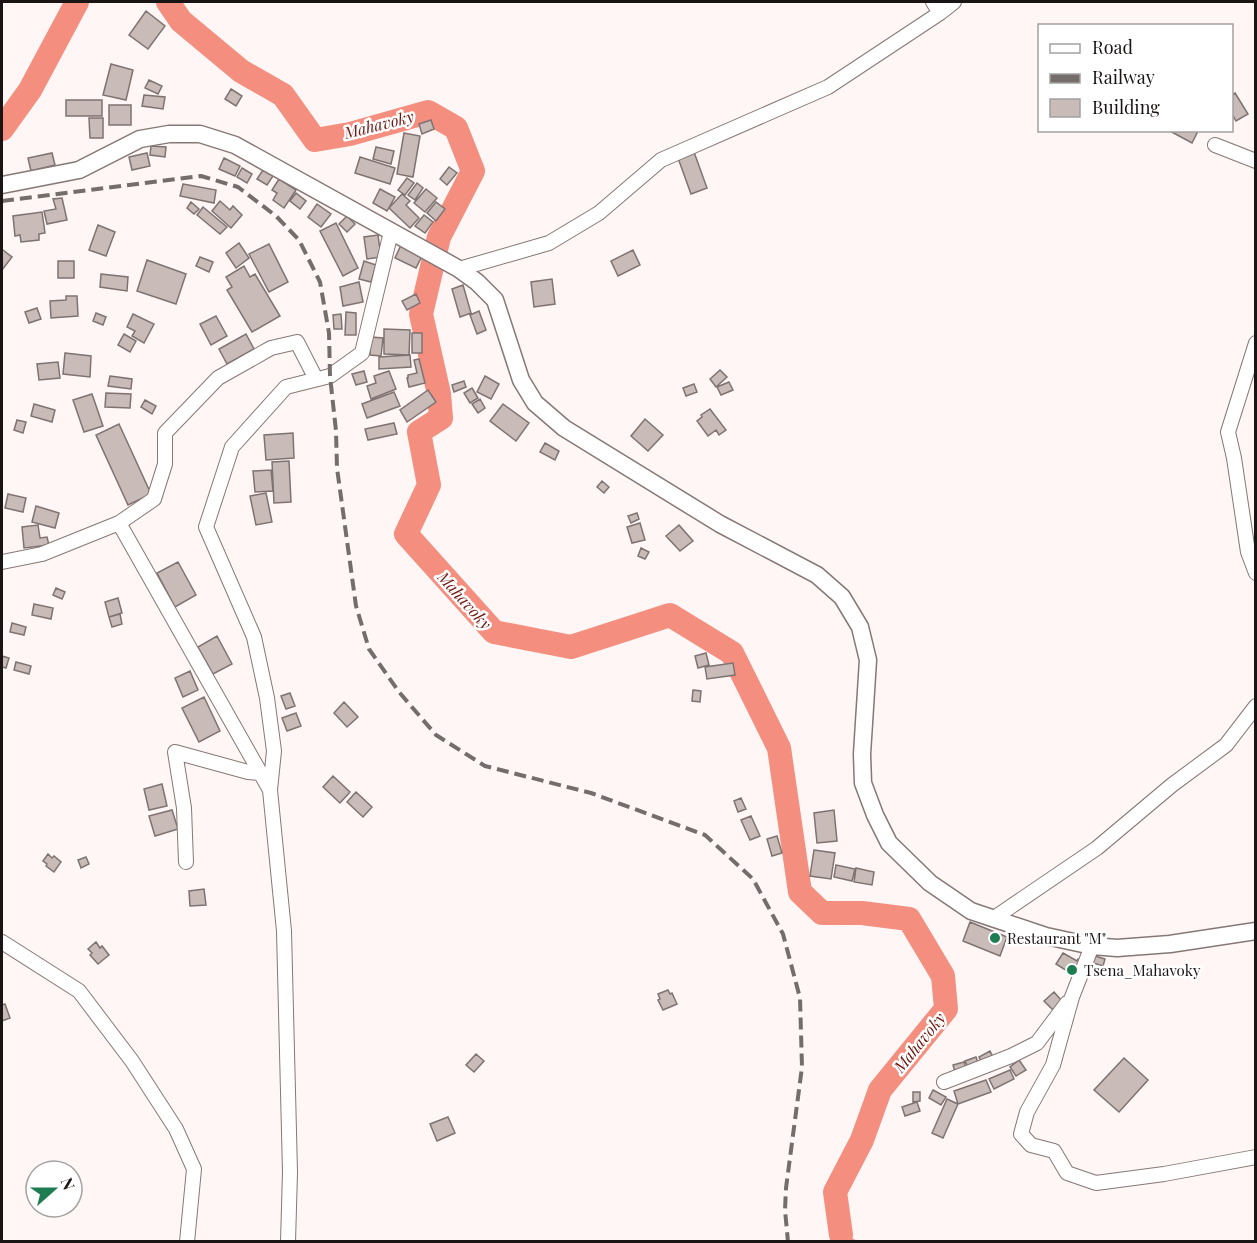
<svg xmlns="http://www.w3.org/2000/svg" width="1257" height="1243" viewBox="0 0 1257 1243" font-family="'Playfair Display',serif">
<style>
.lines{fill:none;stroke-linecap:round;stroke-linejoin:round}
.stream{stroke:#f48e7f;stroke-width:4}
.river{stroke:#f48e7f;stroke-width:24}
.building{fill:#c8bbb8;stroke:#7f7371;stroke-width:1.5}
.minor-casing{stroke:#857876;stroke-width:16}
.major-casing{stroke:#857876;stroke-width:19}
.minor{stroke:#fff;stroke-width:14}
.major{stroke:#fff;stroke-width:16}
.rail{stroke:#746d6c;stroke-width:4;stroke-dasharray:12 6;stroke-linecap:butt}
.poi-dot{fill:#1e7c53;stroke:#fff;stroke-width:2}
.labels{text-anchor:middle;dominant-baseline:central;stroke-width:5;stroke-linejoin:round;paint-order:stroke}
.poi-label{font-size:15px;fill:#1a1514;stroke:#fff;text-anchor:start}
.water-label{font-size:16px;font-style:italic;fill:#711711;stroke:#fff}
</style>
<rect width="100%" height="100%" fill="#fff6f5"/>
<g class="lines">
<path class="stream" d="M841 1235 855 1242"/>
<path class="river" d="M168 2 181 21 241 71 283 95 315 140 350 134 428 112 456 128 473 171 439 237 421 314 439 394 441 418 419 432 429 485 406 534 494 632 571 647 670 615 732 653 779 748 800 892 822 913H862L909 919 943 976 946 1009 880 1090 862 1140 835 1192 841 1235
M2 129 30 90 77 2"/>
</g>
<path class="building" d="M146 11 165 26 148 49 129 35Z
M111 64 133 70 126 100 103 95Z
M149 80 162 86 158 94 145 88Z
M231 89 242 96 236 106 225 99Z
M1235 93 1248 114 1236 121 1232 114V96Z
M144 95 165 97 163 109 142 106Z
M66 100H102V116H66Z
M109 105H131V125H109Z
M89 118H103V138H90Z
M431 120 434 129 422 134 419 124Z
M1168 130H1198V131L1192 143Z
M404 133 420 136 413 177 397 174Z
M151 146 166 147 165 157 150 155Z
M376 147 394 151 391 164 373 159Z
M694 152 707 188 691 194 678 158Z
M52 153 55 165 31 171 28 158Z
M147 153 150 166 132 170 129 157Z
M360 157 395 168 390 184 355 173Z
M224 158 240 166 235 176 219 169Z
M449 167 457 173 447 185 440 179Z
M242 168 252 174 247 183 237 177Z
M263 170 273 176 267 185 257 179Z
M407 178 414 183 405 195 398 190Z
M279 179 296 190 284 208 273 200 277 193 272 190Z
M417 183 423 188 415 200 408 195Z
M183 184 216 190 214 203 180 196Z
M380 189 395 197 387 211 373 203Z
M426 189 437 198 425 212 414 203Z
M296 193 306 201 300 209 290 201Z
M402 194 410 201 406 205 419 218 410 228 389 208Z
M62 198 67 220 47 224 44 211 56 209 53 199Z
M220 201 230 210 233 206 242 215 231 228 212 211Z
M191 202 199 209 194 214 187 208Z
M436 202 445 209 436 221 427 213Z
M317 204 331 214 321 227 308 217Z
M203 207 227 227 220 234 197 215Z
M42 212 45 233 39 234V240L21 242 20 235 15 236 13 216Z
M424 215 433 222 425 233 415 226Z
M347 216 355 224 347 232 339 224Z
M336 223 358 268 343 276 320 231Z
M98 225 115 232 106 256 89 250Z
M378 235 381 257 367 259 364 237Z
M239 243 249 258 236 268 226 253Z
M269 244 288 282 269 292 249 254Z
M401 245 422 256 416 268 395 258Z
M3 250 12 257 2 270V251Z
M633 250 640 265 618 276 611 261Z
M200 257 213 262 209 272 196 266Z
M147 260 186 274 176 304 137 291Z
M58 261H74V278H58Z
M364 261 376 265 371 282 359 279Z
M244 266 250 277 255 274 280 316 252 332 227 290 232 287 226 277Z
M101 274 128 277 127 291 100 287Z
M552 279 555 304 534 307 531 282Z
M359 282 363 302 343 306 340 287Z
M463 285 471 313 460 317 452 289Z
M416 294 420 303 407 310 402 301Z
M66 296H77L78 316 51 318 50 301 66 300Z
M37 308 41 319 29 323 25 312Z
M479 311 486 330 477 334 470 315Z
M346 312 356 313V335H345Z
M96 313 106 317 103 325 93 321Z
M133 314 154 324 144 343 132 336 135 331 127 327Z
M341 314 342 329H334L333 315Z
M216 316 227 336 211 345 200 324Z
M384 329 410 330 409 355 384 354Z
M412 333H422V353H412Z
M124 334 136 341 130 352 118 345Z
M246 334 254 349 227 364 219 349Z
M371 337 383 338 381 356 370 355Z
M65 353 91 356 90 377 63 374Z
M410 355 411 367 379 369V357Z
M419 359 425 383 409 387 407 378H408V375L417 373 414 360Z
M58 362 60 378 39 380 37 364Z
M720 370 727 377 716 387 710 379Z
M364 371 367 382 356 385 352 374Z
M389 371 396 389 371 399 367 386 376 383 374 376Z
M110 376 132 379 131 389 108 386Z
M485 376 499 384 491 399 477 392Z
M464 381 466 387 454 392 452 385Z
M729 382 733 390 721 395 717 387Z
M694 384 697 392 686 396 683 388Z
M472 388 478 398 470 403 464 393Z
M428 390 436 402 407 422 400 410Z
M394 392 400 406 367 418 362 404Z
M106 393 131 394 130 408 105 407Z
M92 394 103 426 84 432 73 400Z
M480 399 485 408 478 413 472 404Z
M145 400 156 406 152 414 141 407Z
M34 404 55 410 52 422 31 416Z
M503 404 529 423 516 441 490 421Z
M710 409 726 430 719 435 716 430 708 436 697 421 702 417 701 415Z
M645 419 663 435 648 451 631 436Z
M17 420 26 422 23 433 14 430Z
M394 423 397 434 368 440 365 429Z
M119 424 151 494 128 505 96 435Z
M293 433 294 458 266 460 264 435Z
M545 443 559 451 555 460 540 452Z
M289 461 291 502 274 503 272 462Z
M271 470 273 491 255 492 253 471Z
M602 481 609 487 604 493 597 487Z
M266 493 272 522 256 525 250 496Z
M8 494 26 498 23 512 5 508Z
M36 506 59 513 55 528 32 522Z
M637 513 639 519 631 523 628 516Z
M640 523 645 540 632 543 627 527Z
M38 525 40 538 47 537 49 545 24 548 22 527Z
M679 525 693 541 680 551 666 536Z
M641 548 649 552 645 559 638 556Z
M178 562 196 595 175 607 157 573Z
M56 588 65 592 62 599 53 595Z
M118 598 122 613 109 617 105 602Z
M34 604 53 608 51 619 32 615Z
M120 614 122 624 112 627 109 617Z
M12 623 26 627 24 635 10 632Z
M217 636 232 664 213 674 198 647Z
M706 653 709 665 698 668 695 656Z
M2 656 9 658 6 668 2 667Z
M16 662 31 666 29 674 14 670Z
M733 663 735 675 707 679 705 667Z
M190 671 198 690 183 697 175 678Z
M693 690 701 691 700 702 692 701Z
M290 693 295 706 286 709 281 696Z
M204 697 220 731 199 742 182 708Z
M344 702 358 717 347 727 334 713Z
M296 713 301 726 287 731 282 718Z
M333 776 350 792 340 803 323 787Z
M162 784 167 806 149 810 144 789Z
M356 792 372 807 363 817 347 802Z
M741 798 746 809 738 812 734 801Z
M172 810 178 829 155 836 149 816Z
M834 810 837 841 817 843 814 813Z
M751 816 760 836 750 840 741 820Z
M777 836 782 853 772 856 767 839Z
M814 850 835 853 831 879 810 876Z
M48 854 52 858 54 856 61 862 54 872 46 866 47 864 43 861Z
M86 857 89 864 81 868 78 860Z
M836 865 855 869 852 881 834 877Z
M856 868 874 872 872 885 854 882Z
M204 889 206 905 190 906 189 891Z
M970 922 1007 937 1000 956 963 941Z
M96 942 100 948 102 946 109 955 98 964 90 955 92 953 88 949Z
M1063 953 1077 961 1078 959 1084 962 1075 976 1056 964Z
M1095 956 1105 959 1103 966 1093 963Z
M668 990 670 994 672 993 677 1004 663 1010 658 1000 660 999 658 994Z
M1054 992 1062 1001 1053 1010 1044 1001Z
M5 1004 10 1018 2 1021V1005Z
M990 1051 994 1059 983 1065 979 1057Z
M476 1054 484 1061 474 1072 466 1065Z
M976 1057 979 1065 969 1069 965 1061Z
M1124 1058 1148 1080 1119 1112 1094 1090Z
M1019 1060 1026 1070 1016 1076 1010 1067Z
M964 1062 966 1068 955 1072 953 1065Z
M1010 1070 1014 1079 994 1089 989 1079Z
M986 1080 991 1092 958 1104 954 1091Z
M933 1090 946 1097 941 1105 929 1098Z
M913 1092H920V1101L913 1102Z
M947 1099 958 1104 943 1138 932 1133Z
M917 1102 920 1111 905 1116 902 1107Z
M448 1117 455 1133 437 1141 430 1124Z"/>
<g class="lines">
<defs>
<path id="minor" d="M940 13 954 2
M1215 145 1256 161
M459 269 549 243 599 213 661 160 828 87 940 13 933 2
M1256 343 1228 432 1234 458 1248 552 1256 573
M2 562 42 554 119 523
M270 790 119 523 154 499 165 464V433L218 378 271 348 297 342 316 379
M186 862 184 808 175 752 248 772 261 773
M994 918 1097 848 1172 785 1226 745 1256 706
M2 942 79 991 132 1061 176 1129 194 1169 187 1242
M1092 946 1072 997 1053 1065 1027 1112 1021 1134 1031 1145 1054 1151 1067 1173 1096 1183 1164 1174 1256 1157
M944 1082 1011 1056 1037 1043 1067 1003
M288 1242 290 1172 284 931 270 790 274 751 267 698 254 637 206 527 232 447 286 387 330 376 362 353 391 232"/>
<path id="major" d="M2 185 79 170 140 139 169 134H200L235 145 459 269 477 282 495 300 521 380 535 403 564 428 720 524 817 575 842 597 860 627 868 660 862 754 863 783 875 815 889 843 930 883 971 911 1046 936 1092 946 1117 948 1170 944 1256 931"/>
</defs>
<use href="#minor" class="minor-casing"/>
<use href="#major" class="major-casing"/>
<use href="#minor" class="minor"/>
<use href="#major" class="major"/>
<path class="rail" d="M2 201 201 176 238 187 276 216 299 240 320 282 329 333 330 376 336 431 337 468 356 606 369 649 399 692 436 735 485 766 591 793 705 835 753 879 783 934 800 998 802 1067 786 1188 785 1210 788 1242"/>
</g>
<g class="poi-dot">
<circle cx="995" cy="938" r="6"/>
<circle cx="1072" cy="970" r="6"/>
</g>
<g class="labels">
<g class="poi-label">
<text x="1007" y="938">Restaurant "M"</text>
<text x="1084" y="970">Tsena_Mahavoky</text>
</g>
<g class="water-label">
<text transform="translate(379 124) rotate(-14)">Mahavoky</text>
<text transform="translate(465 600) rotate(48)">Mahavoky</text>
<text transform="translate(919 1042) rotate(-51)">Mahavoky</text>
</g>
</g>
<rect width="1257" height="1243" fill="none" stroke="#1a1514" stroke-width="6"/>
<rect x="1038" y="24" width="195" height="108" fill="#ffffff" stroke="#a3a1a1" stroke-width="1.5"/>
<rect x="1050" y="44" width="30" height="9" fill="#ffffff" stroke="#a3a1a1" stroke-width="1.5"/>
<text x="1092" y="54" font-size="18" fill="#1a1514">Road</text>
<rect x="1050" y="74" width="30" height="9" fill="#746d6c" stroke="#a3a1a1" stroke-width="1.5"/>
<text x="1092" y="84" font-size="18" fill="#1a1514">Railway</text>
<rect x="1050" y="99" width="30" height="18" fill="#c8bbb8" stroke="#a3a1a1" stroke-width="1.5"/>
<text x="1092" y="114" font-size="18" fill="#1a1514">Building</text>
<g transform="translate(54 1189) rotate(69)"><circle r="28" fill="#ffffff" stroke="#a3a1a1" stroke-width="1.5"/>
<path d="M0-4.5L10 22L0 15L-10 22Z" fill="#1e7c53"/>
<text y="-9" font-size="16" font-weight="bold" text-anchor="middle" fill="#1a1514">N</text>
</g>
</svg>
